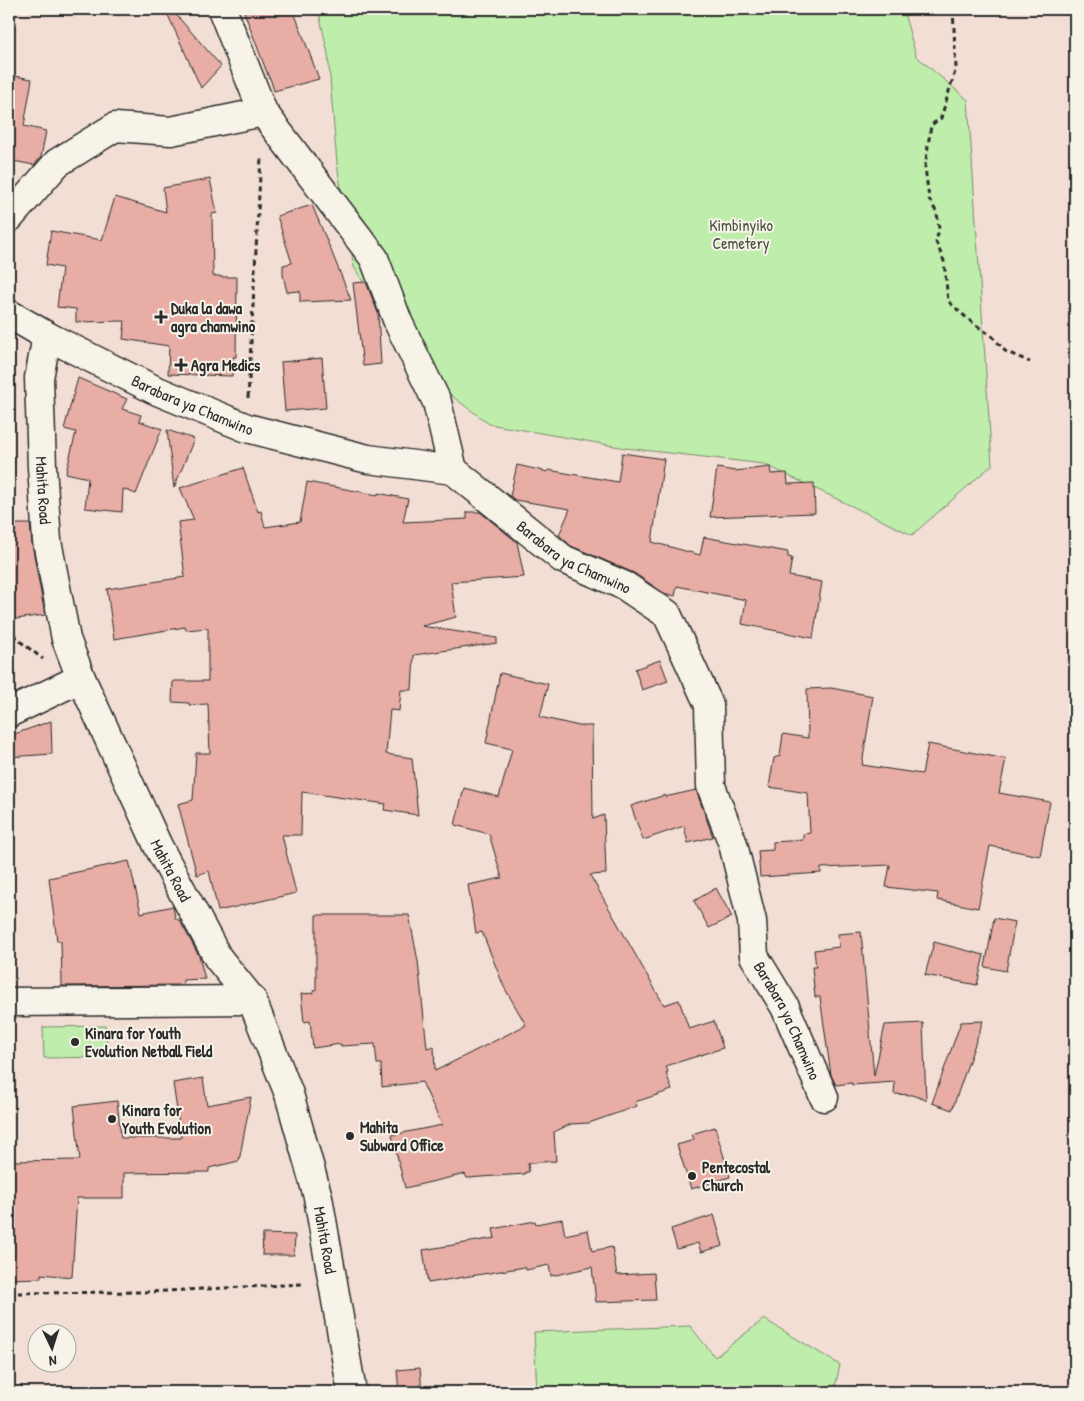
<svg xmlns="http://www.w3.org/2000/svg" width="1084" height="1401" viewBox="0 0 1084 1401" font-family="'Patrick Hand',sans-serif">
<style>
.green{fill:#bfedab;stroke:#758c6b}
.building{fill:#e8ada5;stroke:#2b2b2b}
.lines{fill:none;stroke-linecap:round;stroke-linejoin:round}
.minor-casing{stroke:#2b2b2b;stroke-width:31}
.path{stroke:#2b2b2b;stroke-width:3;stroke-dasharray:5 4;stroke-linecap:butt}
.minor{stroke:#f7f3e8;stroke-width:28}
.poi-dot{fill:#2b2b2b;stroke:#f7f3e8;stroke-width:2}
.labels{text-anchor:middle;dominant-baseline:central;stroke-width:4;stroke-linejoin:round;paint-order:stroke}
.park-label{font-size:16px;fill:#495245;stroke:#f7f3e8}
.poi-label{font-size:16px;font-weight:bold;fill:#2b2b2b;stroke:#f7f3e8;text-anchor:start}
.street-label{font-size:16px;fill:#2b2b2b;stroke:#f7f3e8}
</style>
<rect width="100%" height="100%" fill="#f2ded4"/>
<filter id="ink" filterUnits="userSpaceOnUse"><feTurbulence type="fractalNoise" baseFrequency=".02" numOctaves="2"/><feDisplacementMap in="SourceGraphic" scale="10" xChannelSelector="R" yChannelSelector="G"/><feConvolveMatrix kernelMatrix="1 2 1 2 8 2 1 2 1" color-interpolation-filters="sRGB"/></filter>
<g filter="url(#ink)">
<path class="green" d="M318 9H903L916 56 968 100 992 465 912 535 764 464 626 448 489 424 415 368 354 267 337 164 328 54Z
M106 1026 107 1057 44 1058 43 1027Z
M764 1319 840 1365 834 1392H537L534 1332 690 1326 715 1357Z"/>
<path class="building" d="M243 9H293L319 79 274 91 270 78H269Z
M172 10 221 66 201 88 167 13Z
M9 75 32 79 24 126 46 131 41 157 34 165 13 161V159H9Z
M210 179 217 213 212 214 213 276H220V277H237L236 357H233L232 376 168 374 169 346 123 339 125 321 76 322V309L57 307 62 268 46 265 51 231 102 240 115 197 166 212 163 188Z
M312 205 328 243 351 300 300 302V291L287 292 283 275V265L292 263 277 216Z
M366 282 378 313 381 364 363 366 353 283Z
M322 358 326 408 285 411 281 362Z
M78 378 127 399 122 409 141 415 139 421 162 429 136 494 123 489 122 512 85 508 88 478 66 473 76 432 64 429Z
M167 430 194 439 174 488Z
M622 453 664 459 652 542 700 555 704 537 788 552V557L792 558 789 576 822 582 813 638 742 624 746 600 677 586 675 596 664 593 634 573 571 546 559 535 570 509 515 500 510 496 517 465 548 472V470L618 482Z
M770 467 771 474 787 473 788 484 814 483 815 513 710 517 717 468 735 471Z
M243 468 258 512 261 511 265 527 300 522 307 482 378 495V493L408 499 403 522 467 519V512H480L517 542 524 577 451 582 456 617 422 626 497 638V643L414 655 412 690H401L399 711 390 710 386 754 412 758 418 815 384 810 386 804 302 792 301 835H282L296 893 218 911 209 871 197 875 178 804 193 800 196 753H210L208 704 189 705V703L172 702 173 681H208V628L186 630 185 627 114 639 107 589 185 577 178 522 194 520 180 488Z
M9 524H30L32 544 45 615 9 620Z
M660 660 668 681 642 690 635 669Z
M500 673 548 684 540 717 579 726H592L593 819 604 815 606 874 590 875 664 1005 679 1000 689 1029 714 1021 723 1048 666 1066 668 1072 666 1073 672 1090 635 1102 637 1106 589 1123 571 1124 554 1132 556 1161 528 1163 529 1172H525V1174L467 1178 465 1174 405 1188 392 1135 442 1125 422 1082 382 1087 381 1064H377L375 1044 341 1046V1044L313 1048 310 1021 304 1022 301 994 314 993 313 990H316V915H409L418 961 427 1048 434 1046 435 1071 526 1025 504 987 482 932 476 933 468 885 502 878 489 834 455 825 464 788 499 797 512 749 486 743Z
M831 688 873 696 862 765 922 774 928 744 1006 759 999 793 1050 802 1040 856 990 846 978 908 937 900 938 893 886 887 890 865 821 868V873L760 877 758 851 773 850V842L803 840V834L810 833 808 793 769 787 774 758 780 756 783 734 808 738 807 689Z
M51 721 52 754 9 757V736Z
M696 790 713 837 688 843 684 826 643 840 631 806 665 795V797Z
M129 861 141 913 173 906 175 918 180 921 199 956 205 979 183 980V985L62 986 61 941H57L49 878Z
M716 888 732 917 709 928 694 901Z
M994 918 1015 922 1006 971 985 967Z
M861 932 874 1076 885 1025 923 1023 926 1100 912 1095 894 1094 895 1082 852 1085V1083L836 1085 831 1075 820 997H815L812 967H816L814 950 839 947 838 934Z
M934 942 984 955 977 985 925 975Z
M983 1021 952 1110 932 1103 961 1022Z
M203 1078 207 1105 251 1097 239 1161 209 1168V1172L124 1173V1198H77L72 1277 41 1274V1278L9 1279V1161L80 1160 74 1106 117 1101 121 1138H181L173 1083Z
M715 1127 730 1177 691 1189 677 1145 694 1140 692 1134Z
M714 1215 723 1246 701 1252 698 1243 677 1249 671 1229Z
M562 1219 565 1235 588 1230 592 1251 612 1247 617 1275 654 1273 656 1300 596 1302 592 1267 551 1276 549 1265 526 1270 525 1267 428 1283 423 1250 495 1238 493 1229 535 1221 536 1224Z
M263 1234 295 1235 294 1255H262Z
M420 1368 422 1392H399L397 1370Z"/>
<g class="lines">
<defs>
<g id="minor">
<path d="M222 9 263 112 374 258 398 322 437 402 453 470"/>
<path d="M9 218 57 163 115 127 171 131 263 112"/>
<path id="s1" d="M9 314 47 336 155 390 247 428 368 459 453 470 563 559 625 586 667 614 709 705 711 786 733 844 752 921 754 956 785 1007 824 1097"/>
<path id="s2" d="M47 336 39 378 42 467 47 541 66 639 81 678 158 846 218 958 252 1000 289 1094 318 1197 352 1392"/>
<path d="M9 713 81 678"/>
<path d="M9 1002 252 1000"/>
</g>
</defs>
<use href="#minor" class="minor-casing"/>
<path class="path" d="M953 9 956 68 941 118 931 125 925 167 929 199 937 213 939 229 936 242 944 261 948 301 969 320 993 337 1005 351 1030 362
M248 398 261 157
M9 627 17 639 43 659
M9 1293 146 1292 304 1284"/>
<use href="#minor" class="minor"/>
</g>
</g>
<g class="poi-dot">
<path d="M158.5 309.5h5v5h5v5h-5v5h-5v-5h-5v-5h5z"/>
<path d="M178.5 357.5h5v5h5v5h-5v5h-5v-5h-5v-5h5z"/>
<circle cx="75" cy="1042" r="5"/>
<circle cx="112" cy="1119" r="5"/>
<circle cx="350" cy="1136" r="5"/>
<circle cx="692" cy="1176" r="5"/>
</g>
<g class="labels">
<g class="park-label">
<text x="741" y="225">Kimbinyiko<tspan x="741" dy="18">Cemetery</tspan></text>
</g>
<g class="poi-label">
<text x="171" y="308">Duka la dawa<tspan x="171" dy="18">agra chamwino</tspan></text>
<text x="191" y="365">Agra Medics</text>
<text x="85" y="1033">Kinara for Youth<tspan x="85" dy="18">Evolution Netball Field</tspan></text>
<text x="122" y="1110">Kinara for<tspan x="122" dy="18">Youth Evolution</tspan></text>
<text x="360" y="1127">Mahita<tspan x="360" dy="18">Subward Office</tspan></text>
<text x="702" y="1167">Pentecostal<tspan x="702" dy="18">Church</tspan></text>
</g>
<g class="street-label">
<text stroke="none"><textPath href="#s1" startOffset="205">Barabara ya Chamwino</textPath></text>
<text stroke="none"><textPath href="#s2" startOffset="155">Mahita Road</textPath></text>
<text stroke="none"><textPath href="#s1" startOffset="625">Barabara ya Chamwino</textPath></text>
<text stroke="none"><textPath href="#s2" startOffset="560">Mahita Road</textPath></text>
<text stroke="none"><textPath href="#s1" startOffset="1165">Barabara ya Chamwino</textPath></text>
<text stroke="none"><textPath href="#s2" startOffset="965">Mahita Road</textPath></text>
</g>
</g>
<rect width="1084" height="1401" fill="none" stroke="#f7f3e8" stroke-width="30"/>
<rect x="15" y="15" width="1054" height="1371" fill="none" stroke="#2b2b2b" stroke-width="2" filter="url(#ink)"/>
<g transform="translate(52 1348) rotate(176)"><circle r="24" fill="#f7f3e8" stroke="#a5a39c"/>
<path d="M0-4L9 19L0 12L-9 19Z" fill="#2b2b2b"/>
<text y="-8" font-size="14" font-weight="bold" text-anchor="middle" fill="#2b2b2b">N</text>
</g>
</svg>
